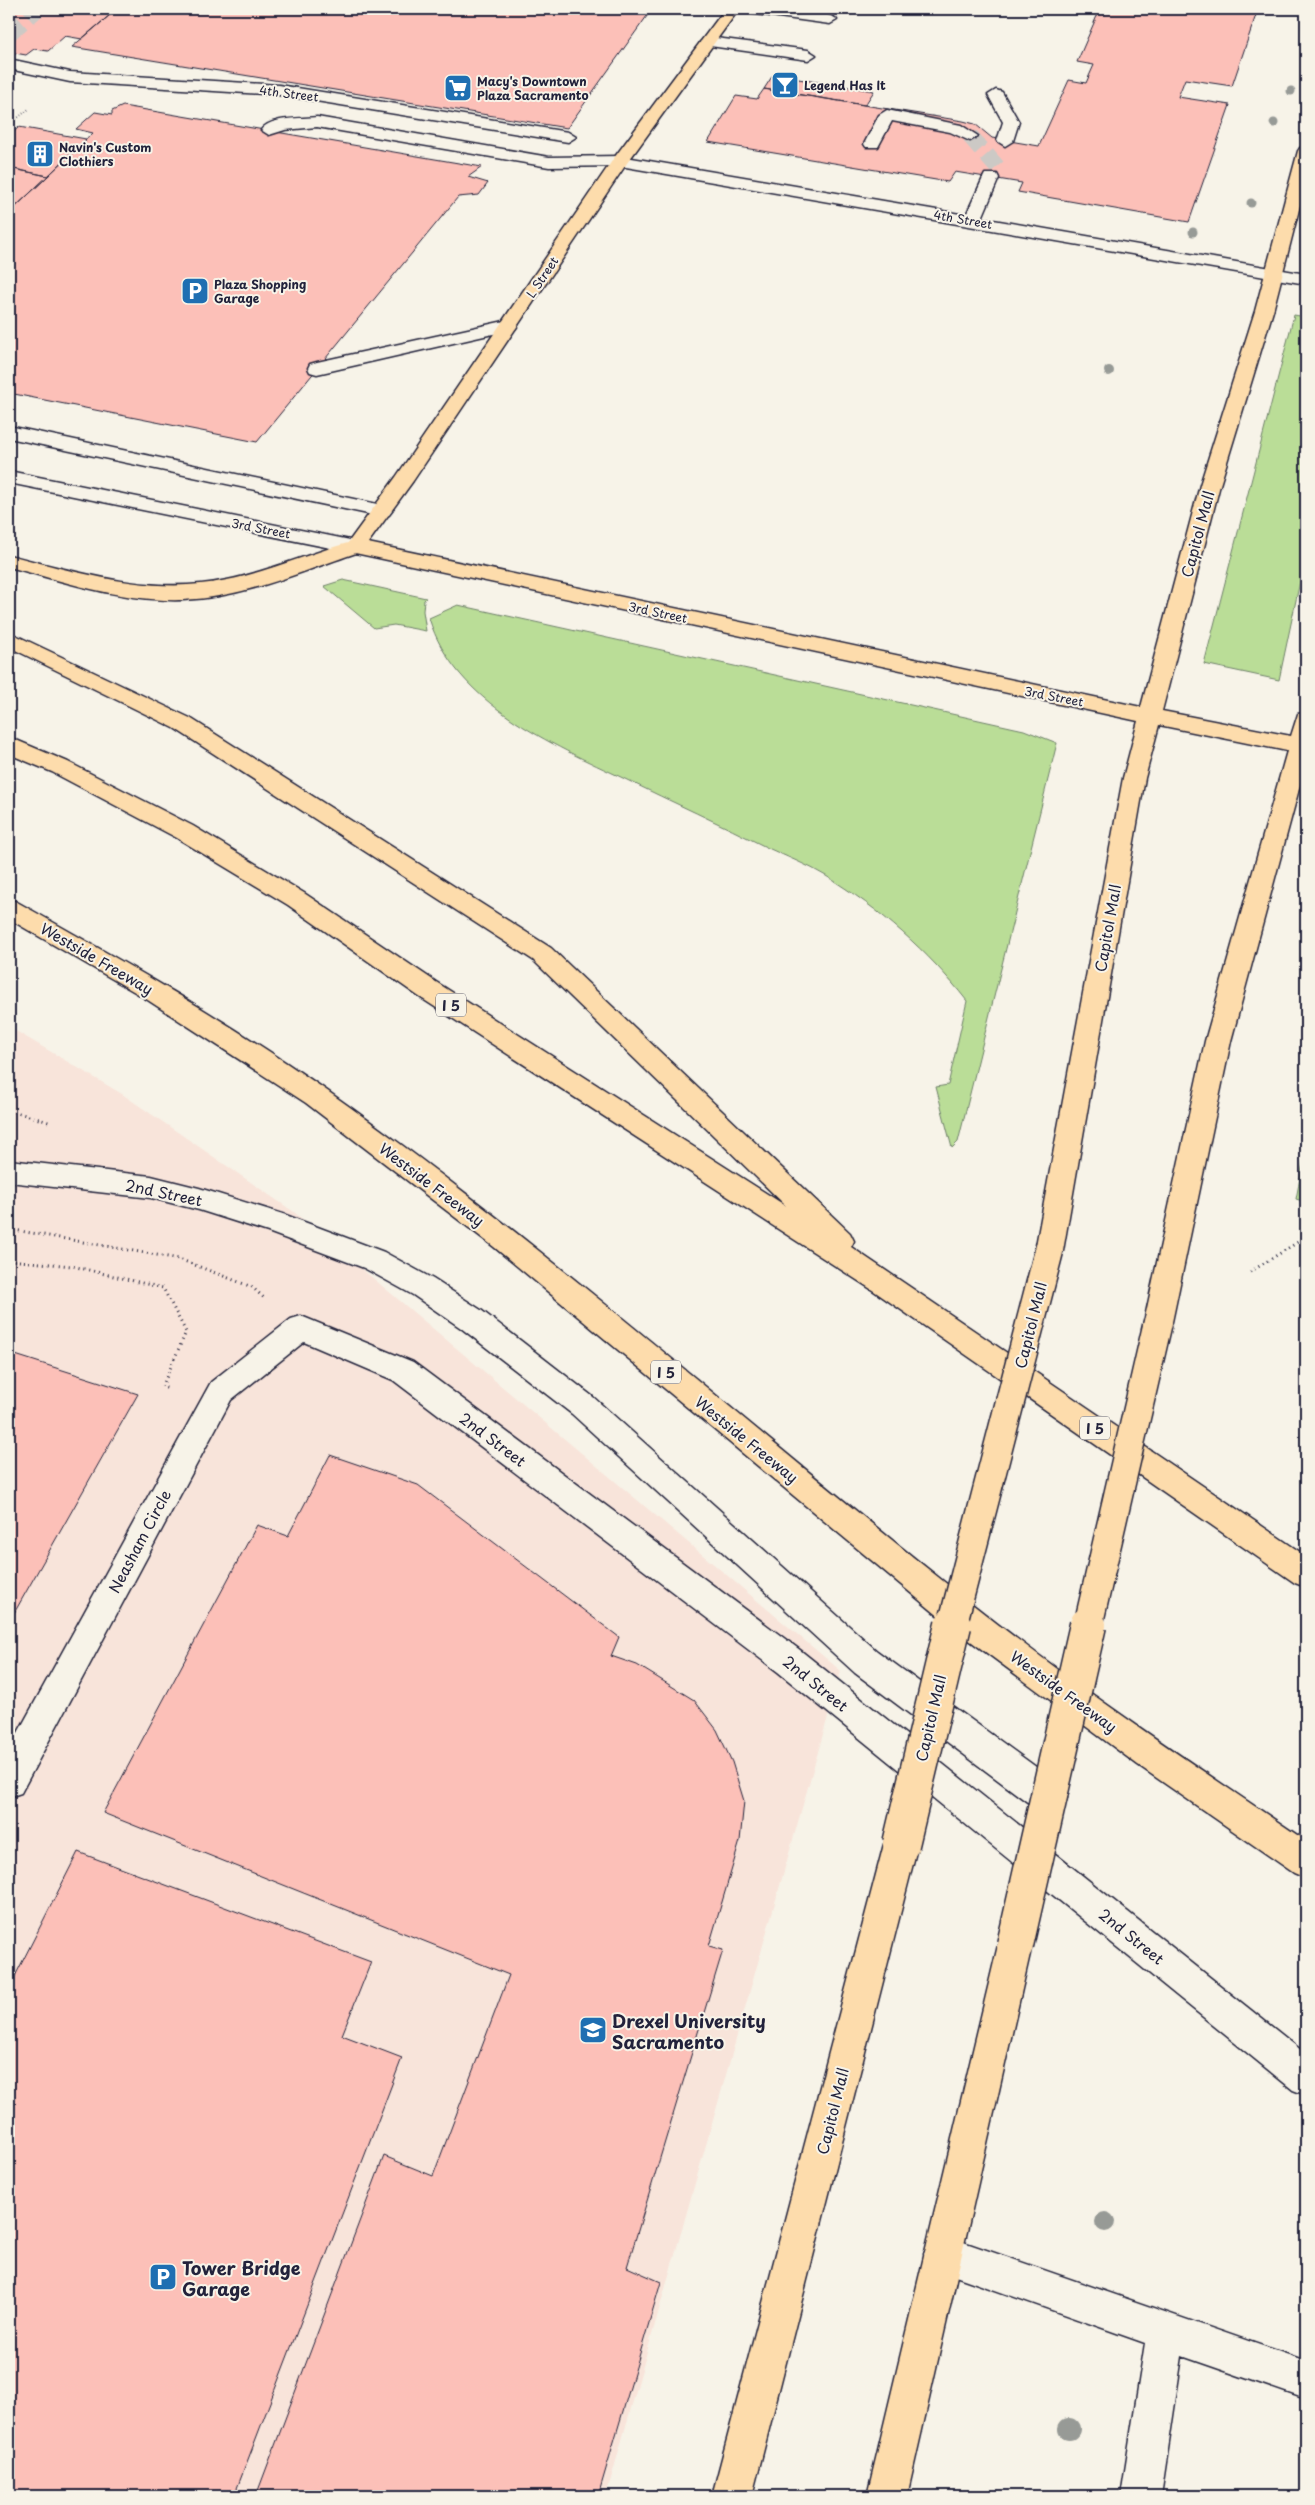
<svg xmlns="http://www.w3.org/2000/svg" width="1315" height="2505" viewBox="0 0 1315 2505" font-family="'Playpen Sans',sans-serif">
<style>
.built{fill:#f8e4da}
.green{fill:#badd97;stroke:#6e8069}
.building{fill:#fcc0b8;stroke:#22223b}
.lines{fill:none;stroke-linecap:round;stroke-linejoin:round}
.minor-tunnel{stroke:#ccc9c5;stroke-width:17;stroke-dasharray:17 8;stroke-linecap:butt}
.minor-casing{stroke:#22223b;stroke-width:3}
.major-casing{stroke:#22223b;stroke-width:3}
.highway-casing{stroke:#22223b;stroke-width:3}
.path-far1{stroke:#22223b;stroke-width:2;stroke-dasharray:0.5 2.5;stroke-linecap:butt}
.path{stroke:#22223b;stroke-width:3;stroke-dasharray:1 4;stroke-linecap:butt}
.minor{fill:#f7f3e8;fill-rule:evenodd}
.major{fill:#fddcac;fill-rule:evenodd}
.highway{fill:#fddcac;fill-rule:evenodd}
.major-bridge-far1-casing{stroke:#22223b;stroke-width:31;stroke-linecap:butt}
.major-bridge-casing{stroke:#22223b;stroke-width:39;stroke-linecap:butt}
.major-bridge-far1{stroke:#fddcac;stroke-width:28}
.major-bridge{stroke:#fddcac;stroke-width:36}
.tree{fill:#979a96}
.labels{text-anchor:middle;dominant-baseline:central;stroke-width:4;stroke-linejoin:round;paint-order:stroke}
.far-poi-label{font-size:12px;font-weight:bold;fill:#22223b;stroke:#f7f3e8;text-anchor:start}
.far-street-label{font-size:12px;fill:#22223b;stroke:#f7f3e8}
.shield{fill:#f7f3e8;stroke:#62616f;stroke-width:1}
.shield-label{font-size:14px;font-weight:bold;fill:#22223b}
.street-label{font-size:15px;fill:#22223b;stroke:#f7f3e8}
.near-poi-label{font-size:18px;font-weight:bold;fill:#22223b;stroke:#f7f3e8;text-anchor:start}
</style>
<rect width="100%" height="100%" fill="#f7f3e8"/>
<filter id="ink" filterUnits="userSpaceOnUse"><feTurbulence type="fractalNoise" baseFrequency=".02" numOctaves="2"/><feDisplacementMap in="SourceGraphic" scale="10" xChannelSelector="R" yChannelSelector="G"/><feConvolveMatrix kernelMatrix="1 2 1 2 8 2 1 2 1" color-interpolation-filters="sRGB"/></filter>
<g filter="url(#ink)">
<path class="built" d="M9 1027 122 1094 294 1212 841 1671 606 2496H9Z"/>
<path class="green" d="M1294 315 1306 317V553L1279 680 1204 664Z
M343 580 426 598 424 600 423 611 426 631 394 625 374 628 324 586Z
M458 605 1024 730 1057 743 958 1142 952 1148 936 1087 948 1085 967 1001C928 951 880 909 826 876 808 865 787 857 768 848 721 824 672 802 625 779 551 744 455 703 429 618Z
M1306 1147V1202L1296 1199Z"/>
<path class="building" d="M9 9H117L82 39 65 36 48 51 34 49 26 55 9 52Z
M117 9H652L567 128 72 47Z
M1100 9H1258L1232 86 1185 79 1178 97 1230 105 1189 222 1018 192 1022 183 955 172 948 182 708 142 736 96 757 99 764 89 963 121 975 124 992 138 1039 146 1069 80 1086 83 1094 65 1077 62Z
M773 75 874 91 865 105 764 89Z
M123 106 482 167 468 177 488 183 479 195 458 197 257 442 9 393V213L93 133 76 129 95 112 112 115V111Z
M19 127 86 139 48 176 9 168V136Z
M9 168 48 176 9 213Z
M9 1353 138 1394 9 1622Z
M330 1455 418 1485 619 1637 611 1656 637 1665 694 1700 717 1730 732 1762 744 1801 740 1841 709 1946 723 1950 627 2267 661 2282 598 2496H256L384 2156 433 2176 509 1975 103 1813 257 1525 288 1536Z
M78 1852 371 1962 342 2035 402 2058 234 2496H9V1988Z"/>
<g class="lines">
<path class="minor-tunnel" d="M9 33 37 9
M970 136 997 167"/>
<defs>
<path id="minor" d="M741 9C756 9 830 9 837 20L830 24 748 13 743 12Z
M708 37 808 50 816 55 808 60 703 45 700 42Z
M9 59 70 72 279 85 568 132 576 137 568 142 279 95 70 82 9 69Z
M996 90 1002 92 1019 122 1013 141 1005 146 997 141 1003 122 988 95Z
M887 110 961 125 978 136 970 141 950 132 892 121 878 147H866L864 144 879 115Z
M317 117 549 157 620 156 966 215 983 178 985 174H997L999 178 982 218 1306 274V284L620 166 549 167 317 127 285 130 269 135 261 130C271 116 302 119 317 117Z
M509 320 515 321 518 325 515 329 317 374 310 372 308 368 310 364 317 362Z
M9 426 382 505 389 507 392 511 389 515 382 517 9 438Z
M9 471 355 541 362 543 365 547 362 551 355 553 9 483Z
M9 1160 151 1176 199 1188 283 1214 384 1252 433 1279 481 1310 592 1396 877 1651 1062 1786 1067 1798 1062 1810 1050 1815 1038 1810 855 1673 572 1414 461 1328 413 1295 364 1268 268 1232 199 1210 151 1198 9 1182Z
M301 1316 413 1362 800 1650 1306 2054V2095L1293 2090 778 1672 393 1380 304 1342 231 1400 21 1793 9 1797V1749L211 1382 291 1319Z
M943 2235 1306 2361V2399L1182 2356 1161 2496H1121L1145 2343 930 2267 924 2254 930 2241Z"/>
<path id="major" d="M725 9H739L627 163 413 481 368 543 1141 707 1200 485 1255 311 1298 151 1300 148 1306 146V182L1273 311 1220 485 1162 711 1291 736 1298 714 1306 712V763L1231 1041 1172 1322 1168 1331 1158 1334 1148 1331 1144 1322 1205 1041 1287 751 1159 725 1145 778 1063 1251 1059 1259 1049 1263 1039 1259 1035 1251 1123 778 1138 721 355 553 348 551 345 547 396 477 614 158Z
M901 1827 913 1832 918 1844 752 2496H712L884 1844 889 1832Z
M1015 1928 1027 1933 1032 1945 907 2496H867L998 1945 1003 1933Z"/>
<path id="highway" d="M355 541 362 543 365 547 362 551C305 570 244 598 183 600 124 602 66 582 9 567V555C81 573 152 596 227 580 271 571 312 552 355 541Z
M9 632 190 718 551 948 850 1233 854 1241 851 1247 1306 1556V1587L1295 1583 874 1291 418 996 288 905 177 838 52 772 9 754V737L68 762 193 826 304 893 436 982 786 1206 533 960 174 728 9 647Z
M9 899 17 902C122 961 227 1020 326 1090 551 1249 756 1434 972 1604 1079 1689 1194 1765 1306 1841V1878L1294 1873 1138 1765 953 1628 494 1247 306 1103 140 995 9 919Z"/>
</defs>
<use href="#minor" class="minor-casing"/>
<use href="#major" class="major-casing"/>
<use href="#highway" class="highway-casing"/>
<path class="path-far1" d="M9 125 30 108"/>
<path class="path" d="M9 1110 52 1123
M9 1229 179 1259 252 1287 264 1298
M9 1260 72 1266 163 1288 186 1332 162 1387 170 1389
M1250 1272 1306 1237"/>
<use href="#minor" class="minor"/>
<use href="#major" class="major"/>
<use href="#highway" class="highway"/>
<defs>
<path id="major-bridge-far1" d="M952 1626 1049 1251
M1088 1626 1158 1322"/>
<path id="major-bridge" d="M901 1844 953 1625
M1015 1945 1088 1625"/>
</defs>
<use href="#major-bridge-far1" class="major-bridge-far1-casing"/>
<use href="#major-bridge" class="major-bridge-casing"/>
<use href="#major-bridge-far1" class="major-bridge-far1"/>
<use href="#major-bridge" class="major-bridge"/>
</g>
<g class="tree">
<circle cx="1291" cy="91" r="4.5"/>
<circle cx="1274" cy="123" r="4.5"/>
<circle cx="1251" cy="203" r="4.5"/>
<circle cx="1193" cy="232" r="4.5"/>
<circle cx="1109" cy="371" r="5"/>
<circle cx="1105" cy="2222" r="10"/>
<circle cx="1069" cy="2429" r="11"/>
</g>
</g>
<defs>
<symbol id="bar-square" viewBox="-11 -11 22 22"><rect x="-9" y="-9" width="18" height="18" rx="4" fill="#1f6fb2" stroke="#f7f3e8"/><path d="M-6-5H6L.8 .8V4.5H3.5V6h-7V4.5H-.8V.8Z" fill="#fff"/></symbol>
<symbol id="supermarket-square" viewBox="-11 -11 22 22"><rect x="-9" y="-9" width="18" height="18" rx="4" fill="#1f6fb2" stroke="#f7f3e8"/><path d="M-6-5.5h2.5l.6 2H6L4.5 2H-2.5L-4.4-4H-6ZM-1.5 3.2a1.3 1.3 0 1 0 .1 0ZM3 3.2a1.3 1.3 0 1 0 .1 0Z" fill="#fff"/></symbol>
<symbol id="building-square" viewBox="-11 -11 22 22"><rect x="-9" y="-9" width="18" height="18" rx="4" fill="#1f6fb2" stroke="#f7f3e8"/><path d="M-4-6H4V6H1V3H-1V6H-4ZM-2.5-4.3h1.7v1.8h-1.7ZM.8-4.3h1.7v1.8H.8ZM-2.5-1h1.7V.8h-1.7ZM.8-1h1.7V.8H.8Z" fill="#fff"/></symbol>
<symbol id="parking-square" viewBox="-11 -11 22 22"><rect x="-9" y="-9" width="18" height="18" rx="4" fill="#1f6fb2" stroke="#f7f3e8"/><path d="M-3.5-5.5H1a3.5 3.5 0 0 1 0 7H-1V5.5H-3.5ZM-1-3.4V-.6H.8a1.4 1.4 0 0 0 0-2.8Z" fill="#fff"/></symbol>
<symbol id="university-square" viewBox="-11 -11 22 22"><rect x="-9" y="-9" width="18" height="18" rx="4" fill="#1f6fb2" stroke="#f7f3e8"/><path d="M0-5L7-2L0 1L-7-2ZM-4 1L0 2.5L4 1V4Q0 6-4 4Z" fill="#fff"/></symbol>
</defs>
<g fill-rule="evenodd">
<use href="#bar-square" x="769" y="69" width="32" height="32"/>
<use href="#supermarket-square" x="442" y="72" width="32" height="32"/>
<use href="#building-square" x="24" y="138" width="32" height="32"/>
<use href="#parking-square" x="179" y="275" width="32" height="32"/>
<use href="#university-square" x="577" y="2014" width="32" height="32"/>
<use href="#parking-square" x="147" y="2261" width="32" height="32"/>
</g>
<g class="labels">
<g class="far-poi-label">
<text x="477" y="81">Macy's Downtown<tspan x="477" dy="14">Plaza Sacramento</tspan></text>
<text x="804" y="85">Legend Has It</text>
<text x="59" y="147">Navin's Custom<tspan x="59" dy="14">Clothiers</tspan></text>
<text x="214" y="284">Plaza Shopping<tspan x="214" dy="14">Garage</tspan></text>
</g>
<g class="far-street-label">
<text transform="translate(289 93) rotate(7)">4th Street</text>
<text transform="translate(963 219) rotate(10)">4th Street</text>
<text transform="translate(542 277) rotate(-56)">L Street</text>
<text transform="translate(261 528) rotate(11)">3rd Street</text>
<text transform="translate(658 612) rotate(12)">3rd Street</text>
<text transform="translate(1054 696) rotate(11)">3rd Street</text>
</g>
<g class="shield">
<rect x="436" y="993.5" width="30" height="23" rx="4"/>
<rect x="651" y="1360.5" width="30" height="23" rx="4"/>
<rect x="1080" y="1416.5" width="30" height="23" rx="4"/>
</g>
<g class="shield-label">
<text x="451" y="1005">I 5</text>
<text x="666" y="1372">I 5</text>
<text x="1095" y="1428">I 5</text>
</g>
<g class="street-label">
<text transform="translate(1197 534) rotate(-75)">Capitol Mall</text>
<text transform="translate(1107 928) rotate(-80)">Capitol Mall</text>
<text transform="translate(97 958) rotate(30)">Westside Freeway</text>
<text transform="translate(432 1184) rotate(37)">Westside Freeway</text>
<text transform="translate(164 1192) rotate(12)">2nd Street</text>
<text transform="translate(1030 1325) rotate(-76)">Capitol Mall</text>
<text transform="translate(493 1439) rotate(37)">2nd Street</text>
<text transform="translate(747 1439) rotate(39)">Westside Freeway</text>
<text transform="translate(139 1541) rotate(-62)">Neasham Circle</text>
<text transform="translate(816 1683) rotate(39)">2nd Street</text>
<text transform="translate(1064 1691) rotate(36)">Westside Freeway</text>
<text transform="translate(930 1718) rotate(-77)">Capitol Mall</text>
<text transform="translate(1132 1936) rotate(39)">2nd Street</text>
<text transform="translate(832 2111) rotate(-76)">Capitol Mall</text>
</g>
<g class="near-poi-label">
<text x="612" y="2020">Drexel University<tspan x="612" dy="21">Sacramento</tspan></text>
<text x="182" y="2267">Tower Bridge<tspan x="182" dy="21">Garage</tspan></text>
</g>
</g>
<rect width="1315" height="2505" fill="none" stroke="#f7f3e8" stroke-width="30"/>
<rect x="15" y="15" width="1285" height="2475" fill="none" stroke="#22223b" stroke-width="2" filter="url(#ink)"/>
</svg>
